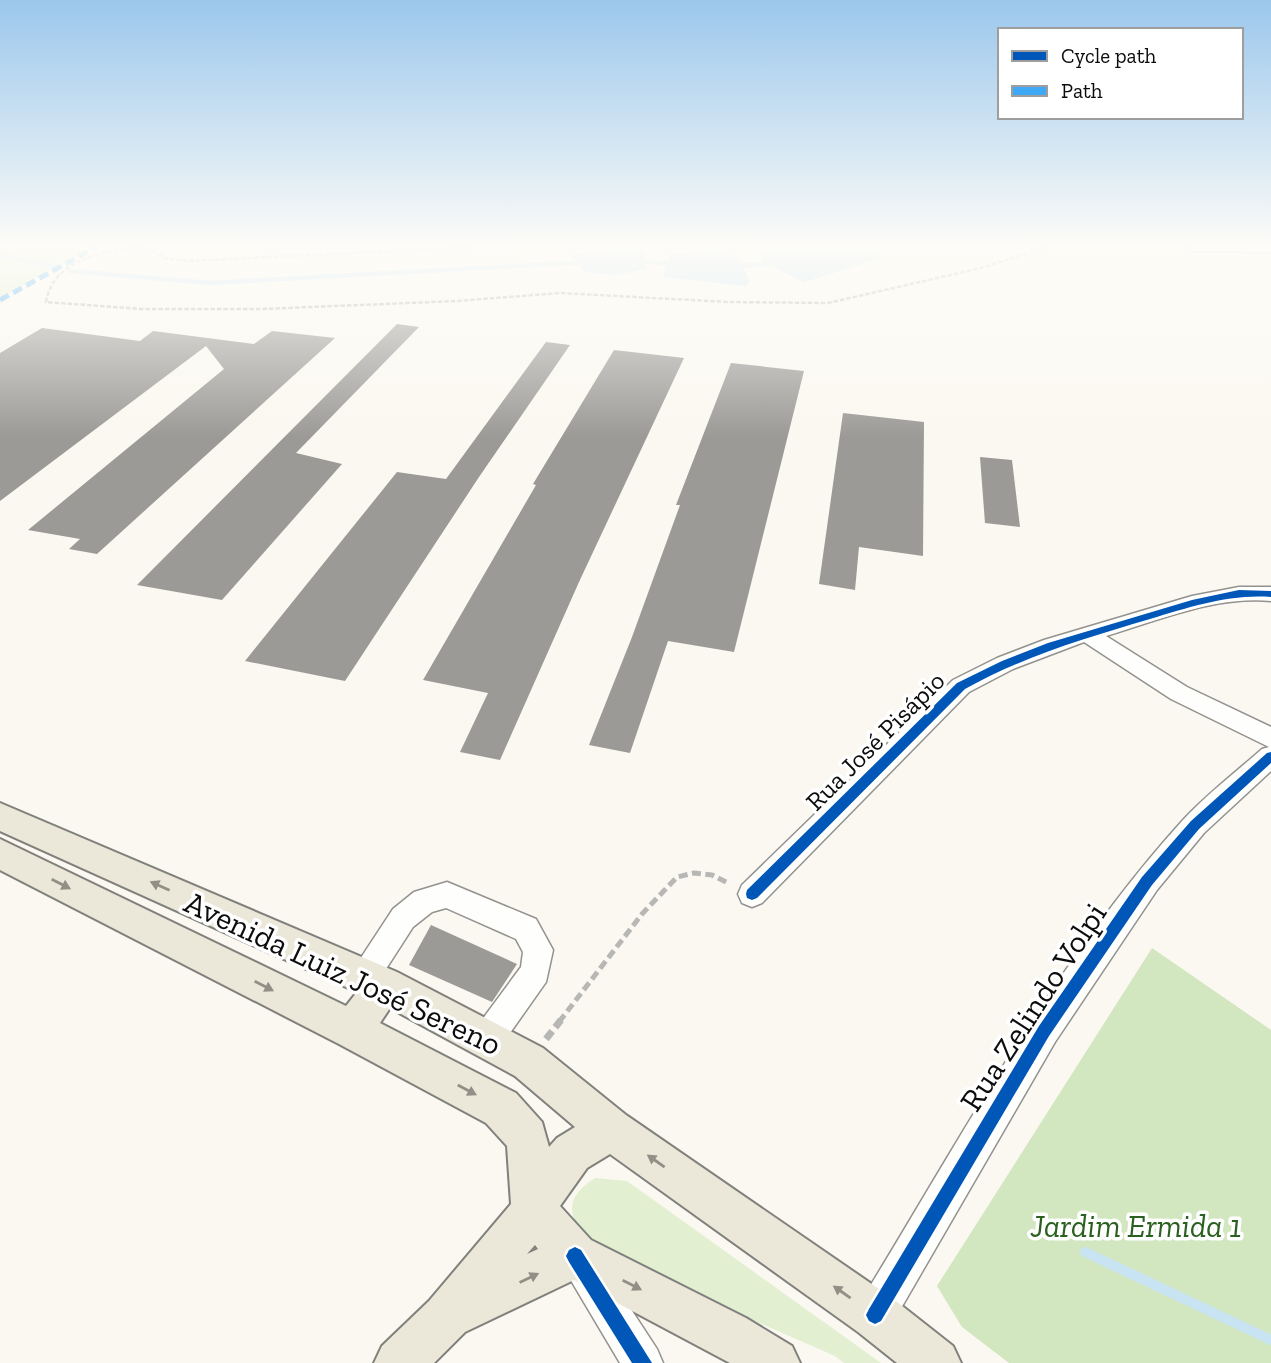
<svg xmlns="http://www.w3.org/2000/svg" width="1271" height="1363" viewBox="0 0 1271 1363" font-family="'Zilla Slab',serif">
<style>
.green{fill:#e2efd1}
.forest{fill:#d2e6c0}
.water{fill:#c8e3f2}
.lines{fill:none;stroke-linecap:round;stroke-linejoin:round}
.stream-far1{stroke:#c8e3f2;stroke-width:4.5}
.stream{stroke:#c8e3f2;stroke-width:10}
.building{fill:#9c9a96}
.minor-casing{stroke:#93928f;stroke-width:3}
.major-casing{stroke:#80807c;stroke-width:4}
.path-far2{stroke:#b7b7b5;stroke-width:2.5;stroke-dasharray:4.5 2;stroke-linecap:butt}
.path-far1{stroke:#b7b7b5;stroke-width:5;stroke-dasharray:9 4.5;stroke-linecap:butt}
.path{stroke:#b7b7b5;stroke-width:7;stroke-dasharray:10 5;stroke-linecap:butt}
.minor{fill:#fefefd;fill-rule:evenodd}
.major{fill:#ebe7d9;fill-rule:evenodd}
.quiet{stroke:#3fa9f5;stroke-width:5;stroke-dasharray:10 5;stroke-linecap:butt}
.cycleway-casing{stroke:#fff;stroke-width:5}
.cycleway{fill:#0057b8;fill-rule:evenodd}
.oneway{fill:#928f87}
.labels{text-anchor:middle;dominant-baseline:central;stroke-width:7;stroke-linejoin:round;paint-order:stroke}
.street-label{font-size:26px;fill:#0c0c0c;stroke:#fff}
.near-street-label{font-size:32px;fill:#0c0c0c;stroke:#fff}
.near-park-label{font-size:32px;font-style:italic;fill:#2b6120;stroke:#fff}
</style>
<rect width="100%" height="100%" fill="#faf8f0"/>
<path class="green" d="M0 247H92L0 298Z
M595 1178 627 1181 881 1363H844L835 1356 589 1248C571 1217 560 1201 595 1178Z"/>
<path class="forest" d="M1152 948 1271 1030V1363H1009L962 1327 937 1286Z"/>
<path class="water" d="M777 247H861L879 252 882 258 804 282 762 262 760 255Z
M639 248 645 252 646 269 616 275 585 272 571 255Z
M714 250 738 258 750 281 746 286 663 277 670 255Z"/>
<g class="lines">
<path class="stream-far1" d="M859 250 876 247
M0 255 53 267
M637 261 674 264
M735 266 775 264
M70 271 210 283 587 262"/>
<path class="stream" d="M1085 1252 1271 1340"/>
</g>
<path class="building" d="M397 324 419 327 296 453 342 464 222 600 137 585Z
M42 328 140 341 153 331 254 344 272 331 335 338 97 554 69 549 80 539 28 530 224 369 206 346 0 501V353Z
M546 342 570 345 479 477 345 681 245 661 397 472 446 479Z
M614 350 684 358 579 582 500 760 460 752 488 693 423 680 536 485 533 484Z
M731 363 804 371 734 652 668 641 630 753 589 745 632 637 680 505H676Z
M843 413 924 422 923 556 859 547 855 590 819 584Z
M980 457 1012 460 1020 527 985 523Z
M431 925 517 964 492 1002 409 965Z"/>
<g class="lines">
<defs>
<path id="minor" d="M1188 247H1271V252L1194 251Z
M1239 587H1271V601C1214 596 1160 620 1106 636L1187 687 1271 727V771L1204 833 1157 890 1055 1042 889 1329 875 1334 861 1329 856 1315 861 1301C960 1140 1055 961 1183 820 1207 794 1236 772 1262 749L1269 747 1171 699 1084 642 1013 669 969 692 762 903 752 907 742 903 738 894 742 885 953 680 997 658 1044 640 1192 596Z
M447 882 536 919 553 950 546 982 498 1050 487 1055 476 1050 471 1039 476 1028 521 967 523 952 516 939 446 908 432 912 413 927 375 986 364 991 353 986 349 976 393 909 414 892Z
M582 1248 595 1254 657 1349 663 1363H620L563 1267 569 1254Z"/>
<path id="major" d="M0 803 397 972 543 1048 626 1115 892 1298 953 1346 961 1363H897L858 1332 610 1154 587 1168 560 1206 591 1240 746 1318 792 1346 800 1363H730L574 1280 465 1332 434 1363H374L382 1346 429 1301 511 1204 507 1146 486 1123 339 1044 0 870V839L346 1006 357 992 0 831ZM390 1008 515 1076 575 1127 557 1138 549 1147 542 1122 516 1093 380 1023ZM535 1245 538 1249 527 1254Z"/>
</defs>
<use href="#minor" class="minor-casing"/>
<use href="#major" class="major-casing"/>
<path class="path-far2" d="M144 247C107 251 53 258 46 302L142 309H261L457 301 560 293 729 302 828 303 981 268 1047 247
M147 247 165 258 188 261 476 247"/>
<path class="path-far1" d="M559 1022 642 914 677 877 694 873 712 875 730 884"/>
<path class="path" d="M546 1039 561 1020"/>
<use href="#minor" class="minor"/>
<use href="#major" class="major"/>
<path class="quiet" d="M0 300 96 247"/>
<defs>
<path id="cycleway" d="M1239 590 1271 591V597C1228 594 1191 607 1150 619 1086 638 1024 656 965 689L757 898 752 900 747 898 746 894 747 890 957 683 1002 661 1048 643 1192 600Z
M1271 752V763L1199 829 1152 885 1049 1036 881 1321 875 1324 869 1321 866 1315 869 1309 1039 1026 1142 877 1191 821 1267 753Z
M575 1247 581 1250 652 1363H632L569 1262 566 1256 569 1250Z"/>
</defs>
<use href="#cycleway" class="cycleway-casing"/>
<use href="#cycleway" class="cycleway"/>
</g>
<defs><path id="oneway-solid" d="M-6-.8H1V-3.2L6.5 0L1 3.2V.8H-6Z" transform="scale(1.75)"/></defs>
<g class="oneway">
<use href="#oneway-solid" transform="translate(61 884) rotate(27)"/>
<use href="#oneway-solid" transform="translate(160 886) rotate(-156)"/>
<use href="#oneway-solid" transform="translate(264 986) rotate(27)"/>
<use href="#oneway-solid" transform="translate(467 1090) rotate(28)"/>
<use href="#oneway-solid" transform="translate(656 1161) rotate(-145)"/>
<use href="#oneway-solid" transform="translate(529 1278) rotate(-26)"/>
<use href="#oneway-solid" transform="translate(632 1285) rotate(27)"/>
<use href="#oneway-solid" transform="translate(842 1292) rotate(-145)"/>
</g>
<linearGradient id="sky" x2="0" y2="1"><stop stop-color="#9bc7ec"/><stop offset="0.56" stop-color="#fdfcf8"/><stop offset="1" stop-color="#fdfcf8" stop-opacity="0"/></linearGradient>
<rect width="1271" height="438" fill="url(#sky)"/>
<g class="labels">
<g class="street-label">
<text transform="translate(875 741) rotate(-45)">Rua José Pisápio</text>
</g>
<g class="near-street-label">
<text transform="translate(343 973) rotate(25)">Avenida Luiz José Sereno</text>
<text transform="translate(1033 1007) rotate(-57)">Rua Zelindo Volpi</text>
</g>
<g class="near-park-label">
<text x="1136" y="1226">Jardim Ermida 1</text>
</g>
</g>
<rect x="998" y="28" width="245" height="91" fill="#ffffff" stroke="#9e9e9e" stroke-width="2"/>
<rect x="1012" y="51" width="35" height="10" fill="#0057b8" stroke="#9e9e9e" stroke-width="2"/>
<text x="1061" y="63" font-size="21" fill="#0c0c0c">Cycle path</text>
<rect x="1012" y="86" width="35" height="10" fill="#3fa9f5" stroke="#9e9e9e" stroke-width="2"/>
<text x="1061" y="98" font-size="21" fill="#0c0c0c">Path</text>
</svg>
